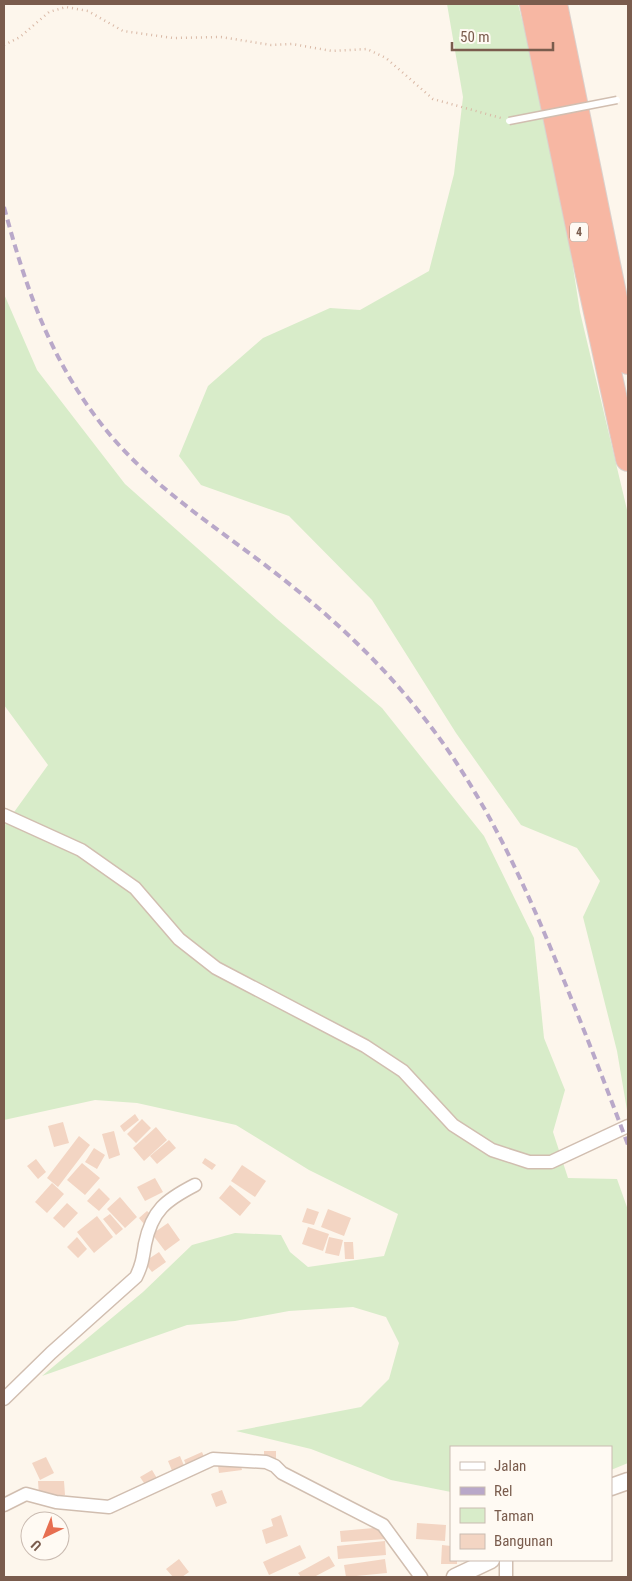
<svg xmlns="http://www.w3.org/2000/svg" width="632" height="1581" viewBox="0 0 632 1581" font-family="'Roboto Condensed',sans-serif">
<style>
.green{fill:#d8ecc9}
.building{fill:#f3d5c3}
.lines{fill:none;stroke-linecap:round;stroke-linejoin:round}
.minor-casing{stroke:#d1beb0;stroke-width:15}
.tertiary-casing{stroke:#d1beb0;stroke-width:19}
.motorway-casing{stroke:#dad1cd;stroke-width:26}
.path{stroke:#d9b8a5;stroke-width:2.5;stroke-dasharray:1 4;stroke-linecap:butt}
.minor{stroke:#fff;stroke-width:12}
.tertiary{stroke:#fff;stroke-width:16}
.motorway{stroke:#f7b7a3;stroke-width:24}
.rail{stroke:#b9a8c9;stroke-width:4;stroke-dasharray:8 5;stroke-linecap:butt}
.service-bridge-casing{stroke:#d1beb0;stroke-width:9;stroke-linecap:butt}
.service-bridge{stroke:#fff;stroke-width:6}
.labels{text-anchor:middle;dominant-baseline:central;stroke-width:4.5;stroke-linejoin:round;paint-order:stroke}
.shield{fill:#fffaf3;stroke:#a28b7f;stroke-width:1}
.shield-label{font-size:12px;font-weight:bold;fill:#7a5c4d}
</style>
<rect width="100%" height="100%" fill="#fdf6ec"/>
<path class="green" d="M447 4H518L553 138 580 312 628 514V1116L617 1051 583 917 600 881 577 848 521 825 456 733 372 600 289 516 201 485 179 456 208 386 263 338 330 308 360 310 429 271 454 174 463 97Z
M4 294 37 370 125 484 277 619 382 708 484 836 534 938 544 1038 565 1090 553 1132 568 1178 617 1179 628 1210V1463L611 1470V1447H451V1492L391 1480 311 1449 236 1431 361 1407 389 1379 399 1343 386 1317 353 1307 289 1311 235 1321 187 1325 42 1376 143 1292 192 1245 235 1233 281 1235 290 1252 308 1267 384 1256 398 1214 309 1170 236 1125 137 1103 95 1100 4 1120V826L48 765 4 705Z"/>
<path class="building" d="M135 1114 139 1120 124 1132 120 1126Z
M142 1119 151 1128 136 1143 127 1134Z
M63 1122 69 1143 54 1147 48 1126Z
M156 1127 167 1140 144 1161 133 1148Z
M114 1131 120 1155 109 1159 102 1134Z
M79 1136 90 1145 58 1187 47 1178Z
M169 1140 176 1148 157 1164 150 1156Z
M94 1148 105 1155 97 1169 85 1162Z
M205 1158 216 1165 212 1170 202 1163Z
M36 1159 46 1172 38 1179 27 1166Z
M82 1163 100 1178 85 1195 67 1180Z
M242 1165 266 1181 255 1197 231 1181Z
M155 1178 163 1192 145 1201 137 1187Z
M52 1183 64 1194 47 1213 35 1202Z
M230 1185 251 1203 240 1216 219 1198Z
M99 1188 110 1199 99 1211 87 1201Z
M120 1197 137 1217 125 1228 107 1209Z
M67 1203 78 1213 64 1228 53 1218Z
M307 1208 319 1212 314 1225 302 1222Z
M328 1209 351 1218 344 1236 321 1227Z
M147 1211 153 1216 144 1224 139 1218Z
M110 1214 123 1229 116 1235 103 1219Z
M97 1216 113 1237 94 1253 77 1232Z
M168 1223 180 1240 165 1251 152 1234Z
M308 1227 329 1234 323 1251 302 1244Z
M77 1237 87 1249 78 1258 67 1247Z
M329 1237 343 1240 339 1256 325 1253Z
M344 1242H353L354 1259H345Z
M159 1252 166 1262 152 1272 144 1262Z
M264 1451H276V1459H264Z
M202 1452 205 1459 187 1467 184 1460Z
M180 1456 185 1468 173 1473 168 1461Z
M46 1457 54 1473 40 1480 32 1463Z
M240 1462 242 1470 219 1473 218 1466Z
M152 1470 158 1480 146 1486 140 1477Z
M38 1481H64L65 1495 39 1496Z
M222 1490 227 1503 216 1507 211 1494Z
M281 1515 288 1536 266 1544 262 1530 273 1526 271 1519Z
M417 1523 446 1525 445 1541 416 1539Z
M385 1527 386 1539 341 1542 340 1531Z
M385 1541 386 1555 338 1559 337 1546Z
M300 1545 306 1558 269 1575 263 1562Z
M442 1545 451 1546V1560H457V1564H441Z
M329 1556 335 1566 314 1577H301L298 1573Z
M179 1559 189 1572 182 1577H173L166 1569Z
M385 1559 387 1573 346 1577 344 1565Z"/>
<g class="lines">
<defs>
<path id="minor" d="M4 815 81 850 135 888 179 939 216 968 365 1046 403 1071 453 1125 492 1150 529 1162H551L628 1126
M4 1399 51 1353 136 1277C142 1265 143 1257 145 1244 152 1210 166 1200 195 1185
M4 1505 26 1494 56 1502 109 1507 213 1459 266 1462 275 1466 282 1473 383 1525 421 1577
M506 1577V1560"/>
<path id="tertiary" d="M611 1487 628 1481
M455 1577 491 1560"/>
<path id="motorway" d="M532 4 588 275 628 459
M555 4 628 362"/>
</defs>
<use href="#minor" class="minor-casing"/>
<use href="#tertiary" class="tertiary-casing"/>
<use href="#motorway" class="motorway-casing"/>
<path class="path" d="M4 45 20 37 49 12 66 7 88 11 123 31 173 38 221 37 271 45 292 44 332 51 367 49 386 58 433 99 501 118"/>
<use href="#minor" class="minor"/>
<use href="#tertiary" class="tertiary"/>
<use href="#motorway" class="motorway"/>
<path class="rail" d="M4 207C27 292 52 366 111 436 162 496 232 537 293 587 338 623 381 664 417 709 479 785 519 871 556 961 581 1022 605 1083 628 1145"/>
<defs>
<path id="service-bridge" d="M509 121 617 100"/>
</defs>
<use href="#service-bridge" class="service-bridge-casing"/>
<use href="#service-bridge" class="service-bridge"/>
</g>
<g class="labels">
<rect class="shield" x="570" y="222.5" width="18" height="19" rx="4"/>
<g class="shield-label">
<text x="579" y="232">4</text>
</g>
</g>
<rect width="632" height="1581" fill="none" stroke="#7a5c4d" stroke-width="10"/>
<rect x="450" y="1446" width="162" height="115" fill="#fffaf3" stroke="#cabbb1"/>
<rect x="460" y="1462" width="25" height="8" fill="#ffffff" stroke="#cabbb1"/>
<text x="494" y="1471" font-size="15" fill="#7a5c4d">Jalan</text>
<rect x="460" y="1487" width="25" height="8" fill="#b9a8c9" stroke="#cabbb1"/>
<text x="494" y="1496" font-size="15" fill="#7a5c4d">Rel</text>
<rect x="460" y="1508" width="25" height="15" fill="#d8ecc9" stroke="#cabbb1"/>
<text x="494" y="1521" font-size="15" fill="#7a5c4d">Taman</text>
<rect x="460" y="1534" width="25" height="15" fill="#f3d5c3" stroke="#cabbb1"/>
<text x="494" y="1546" font-size="15" fill="#7a5c4d">Bangunan</text>
<g transform="translate(45 1536) rotate(223)"><circle r="24" fill="#fffaf3" stroke="#cabbb1"/>
<path d="M0-4L9 19L0 12L-9 19Z" fill="#e76f51"/>
<text y="-8" font-size="14" font-weight="bold" text-anchor="middle" fill="#7a5c4d">U</text>
</g>
<path d="M452 42v8h101v-8" fill="none" stroke="#7a5c4d" stroke-width="2.5"/>
<text x="460" y="42" font-size="15" fill="#7a5c4d" stroke="#fffaf3" stroke-width="4" paint-order="stroke">50 m</text>
</svg>
